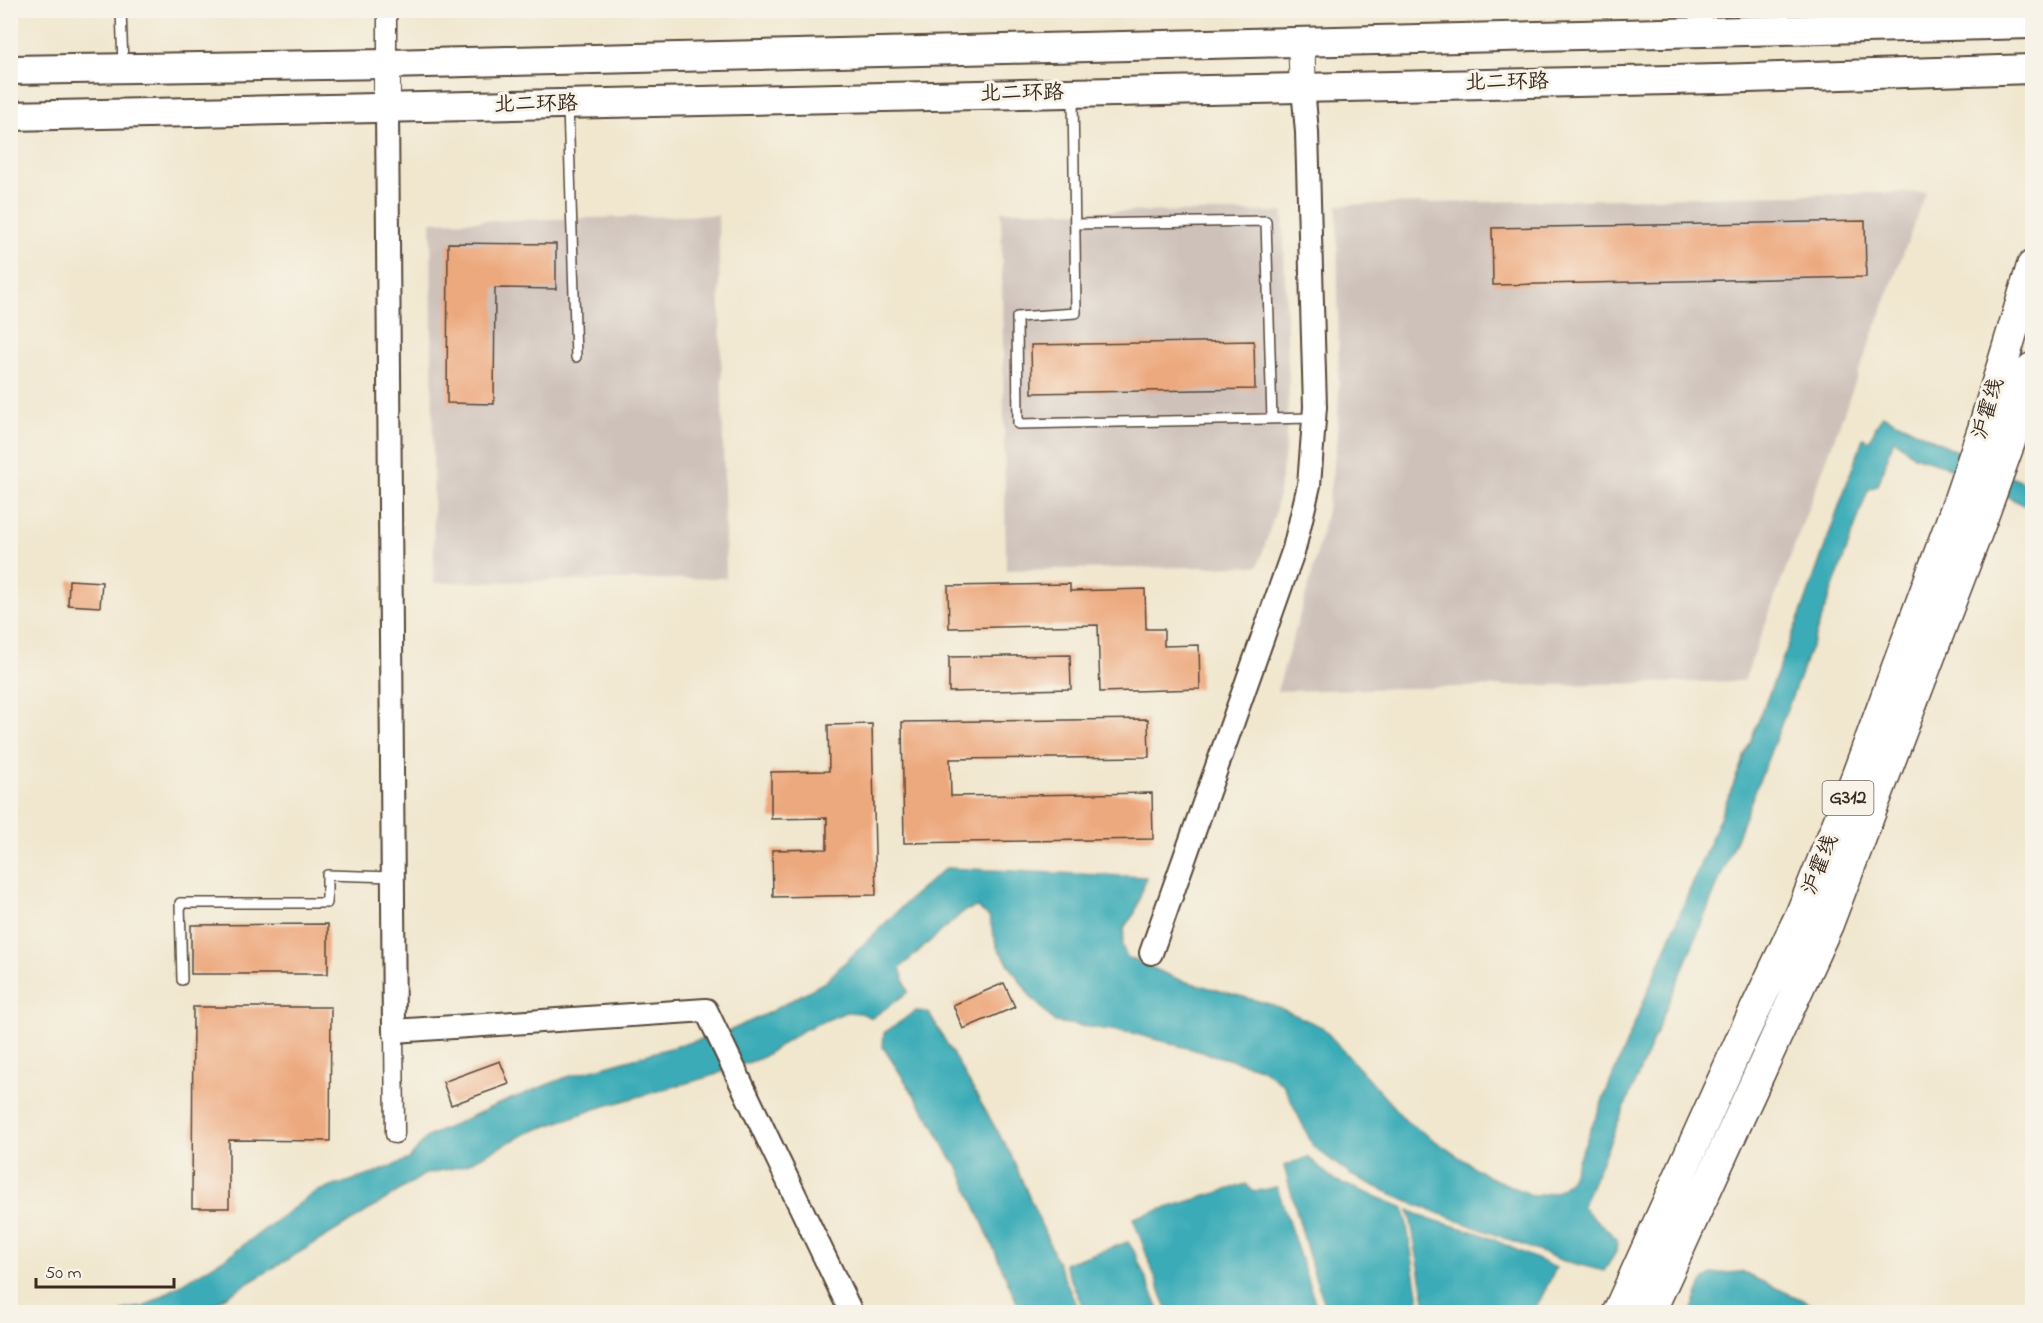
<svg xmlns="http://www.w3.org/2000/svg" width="2043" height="1323" viewBox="0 0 2043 1323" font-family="'Indie Flower','LXGW WenKai TC',sans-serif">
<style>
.industrial{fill:#cec1ba}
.water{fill:#3bacb7;stroke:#3b6b6a;stroke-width:1.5}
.building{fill:#eda97e}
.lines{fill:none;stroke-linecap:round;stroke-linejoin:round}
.service-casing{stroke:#564639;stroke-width:12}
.minor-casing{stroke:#564639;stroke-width:21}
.tertiary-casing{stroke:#564639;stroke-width:26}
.secondary-casing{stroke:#564639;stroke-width:28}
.primary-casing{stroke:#564639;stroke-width:32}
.trunk-casing{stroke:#564639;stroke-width:33}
.service{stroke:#fff;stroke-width:9}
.minor{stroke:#fff;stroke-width:18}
.tertiary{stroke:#fff;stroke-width:22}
.secondary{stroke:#fff;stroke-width:26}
.primary{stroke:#fff;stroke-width:28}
.trunk{stroke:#fff;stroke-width:30}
.labels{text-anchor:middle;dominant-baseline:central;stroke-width:6;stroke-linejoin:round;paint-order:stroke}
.shield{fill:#f7f3e8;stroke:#73665b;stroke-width:1.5}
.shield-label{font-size:20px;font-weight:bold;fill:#3b2a1e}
.street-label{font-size:21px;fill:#3b2a1e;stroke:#f7f3e8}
</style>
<rect width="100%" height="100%" fill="#f7f3e8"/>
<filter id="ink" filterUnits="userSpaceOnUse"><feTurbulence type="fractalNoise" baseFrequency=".0167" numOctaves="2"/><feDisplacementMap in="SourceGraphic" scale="12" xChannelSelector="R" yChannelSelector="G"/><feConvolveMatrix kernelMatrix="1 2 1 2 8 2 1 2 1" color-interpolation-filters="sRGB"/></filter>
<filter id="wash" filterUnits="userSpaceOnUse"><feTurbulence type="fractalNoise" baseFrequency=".008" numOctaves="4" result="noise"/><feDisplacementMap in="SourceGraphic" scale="24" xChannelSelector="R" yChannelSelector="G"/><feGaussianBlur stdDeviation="1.35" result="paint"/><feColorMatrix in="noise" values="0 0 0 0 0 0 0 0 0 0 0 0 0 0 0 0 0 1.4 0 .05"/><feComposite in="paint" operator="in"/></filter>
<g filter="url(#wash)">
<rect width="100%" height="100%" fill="#f1e7cf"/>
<path class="industrial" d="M1926 192 1744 681 1277 691 1311 578 1327 510 1337 440 1339 385 1337 205Z
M1001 211 1283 212 1289 390 1285 453 1275 514 1258 566 1006 570Z
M718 215 726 578 434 583 431 222Z"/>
<path class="water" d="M1882 415 2032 487V509L1944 465 1914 456 1894 439 1878 485 1868 490C1783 733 1683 971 1582 1207L1617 1239 1616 1252 1604 1271 1564 1261 1407 1201 1351 1175 1313 1146 1283 1084 1261 1068 1132 1033 1055 1022 1031 997 997 947 989 917 977 907 964 911 900 968 908 992 872 1018 861 1013 846 1012 805 1029 761 1058 708 1077 598 1108 527 1133 463 1166 425 1174 358 1217 200 1312H121L127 1309 144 1307 230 1255 315 1192 373 1174 409 1159 427 1137 496 1105 567 1077 727 1032 770 1012 825 982 913 896 946 868 1146 877 1135 913 1125 926 1122 946 1127 957 1180 980 1273 1005 1322 1027 1406 1121 1487 1176 1534 1196 1556 1192 1569 1182 1732 788 1806 600 1863 438 1869 441Z
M916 1011 929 1013 1011 1155 1079 1312H1021L959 1168 949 1155 933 1124 883 1047 884 1033Z
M1308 1157 1334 1180 1404 1208 1421 1312H1328L1314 1274 1284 1166Z
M1246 1184 1254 1192 1277 1187 1318 1312H1168L1133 1218Z
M1409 1210 1423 1217 1481 1234 1556 1268 1534 1312H1427Z
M1128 1242 1134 1251 1160 1312H1085L1064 1264Z
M1741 1272 1829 1312H1691L1702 1283 1712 1274Z"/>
<g id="blocks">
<path class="building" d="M1865 221 1866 277 1493 285 1492 228Z
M448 243 556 244V289L495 288 494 404 447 403Z
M1254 341 1255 389 1032 393 1031 345Z
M69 580 102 582 100 607 68 605Z
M1070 584V591L1145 589 1146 629H1164V646L1199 645 1200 689 1100 692 1098 625 949 628 948 586Z
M1070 655 1071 689 949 692V657Z
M1148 719 1149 757 950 759 951 796 1152 793 1153 839 904 843 902 722Z
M872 724 876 895 773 897 772 850 827 849V818L771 819V772L829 771 828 725Z
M328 924V974H191V925Z
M1004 983 1015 1007 963 1029 953 1005Z
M193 1007H331L330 1141 229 1140V1208H192Z
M500 1061 509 1084 451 1105 443 1082Z"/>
</g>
</g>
<g filter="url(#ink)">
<use href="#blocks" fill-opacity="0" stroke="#564639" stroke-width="1.5"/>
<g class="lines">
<defs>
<path id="service" d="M121 10 123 65
M1073 96 1076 313 1017 317 1018 424 1314 418
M568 107 576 357
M1075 224 1266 221 1272 419
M182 980 180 903H327V875L393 877"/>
<path id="minor" d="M387 10V64
M394 1031 395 1134"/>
<path id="tertiary" d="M387 108 394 1031 706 1010 851 1312
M1151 953 1294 549 1309 485 1315 407 1307 132 1303 88"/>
<path id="secondary" d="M1301 41 1303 88
M387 64V108"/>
<path id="primary" d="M10 70 387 64 2032 24
M10 116 1717 79 2032 69"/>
<path id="trunk" d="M1618 1312 1743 1035 1800 916 1856 778 1956 508 1983 429 2032 266
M1650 1312 1828 924 1981 522 2010 442 2032 368"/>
</defs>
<use href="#service" class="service-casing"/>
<use href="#minor" class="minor-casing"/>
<use href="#tertiary" class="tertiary-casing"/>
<use href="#secondary" class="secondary-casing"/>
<use href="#primary" class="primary-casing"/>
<use href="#trunk" class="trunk-casing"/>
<use href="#service" class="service"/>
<use href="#minor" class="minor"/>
<use href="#tertiary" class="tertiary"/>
<use href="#secondary" class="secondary"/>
<use href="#primary" class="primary"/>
<use href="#trunk" class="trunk"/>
</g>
</g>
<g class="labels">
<rect class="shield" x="1822.5" y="781" width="51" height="34" rx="4.5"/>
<g class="shield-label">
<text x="1848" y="798">G312</text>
</g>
<g class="street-label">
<text transform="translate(1507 83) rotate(-1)">北二环路</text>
<text transform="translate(1022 94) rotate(-1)">北二环路</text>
<text transform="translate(536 105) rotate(-1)">北二环路</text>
<text transform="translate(1989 409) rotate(-73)">沪霍线</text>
<text transform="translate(1821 865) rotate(-68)">沪霍线</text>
</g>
</g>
<rect width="2043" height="1323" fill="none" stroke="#f7f3e8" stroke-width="36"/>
<path d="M36 1278v9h138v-9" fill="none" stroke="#3b2a1e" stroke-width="3"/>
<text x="45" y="1278" font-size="18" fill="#3b2a1e" stroke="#f7f3e8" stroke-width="4.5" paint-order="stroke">50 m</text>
</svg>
